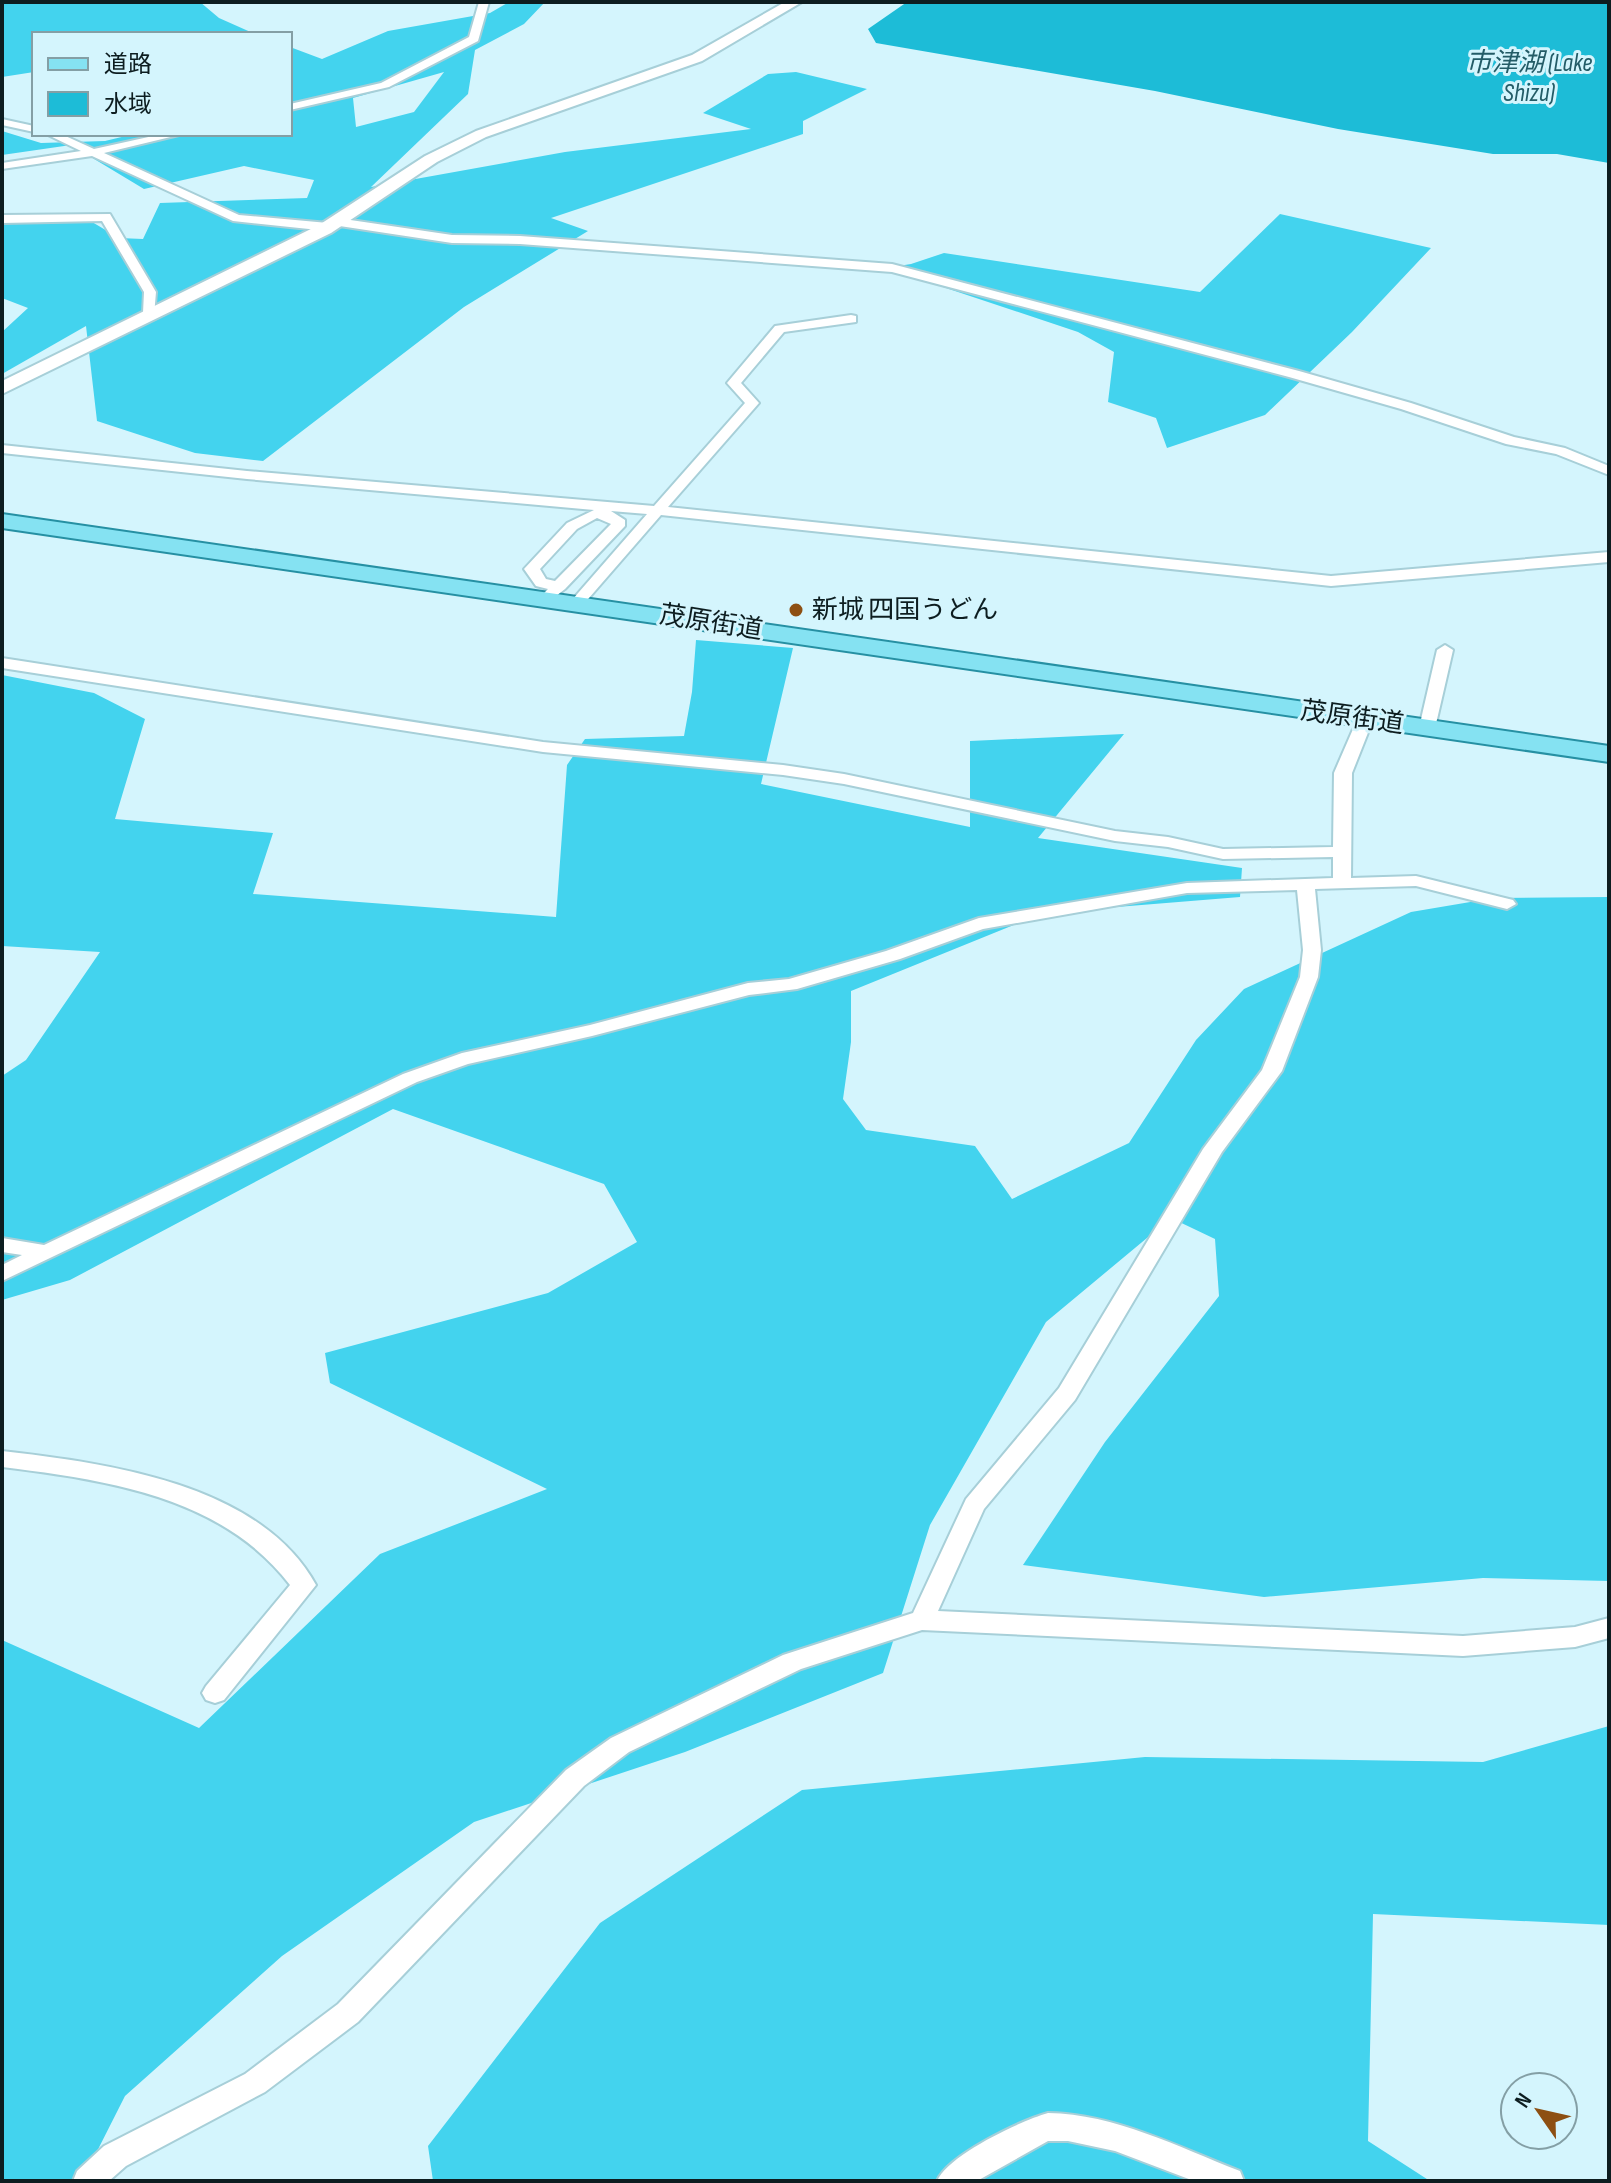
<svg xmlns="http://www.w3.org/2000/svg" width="1611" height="2183" viewBox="0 0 1611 2183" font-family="'Sofia Sans Condensed','Noto Sans JP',sans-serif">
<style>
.forest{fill:#43d3ee;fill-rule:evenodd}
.water{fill:#1dbcd7}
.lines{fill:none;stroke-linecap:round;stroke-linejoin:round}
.street-casing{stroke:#a7cfd8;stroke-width:4}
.secondary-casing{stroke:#a7cfd8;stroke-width:4}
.primary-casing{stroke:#2690a3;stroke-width:4}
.street{fill:#fff;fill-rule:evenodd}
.secondary{fill:#fff;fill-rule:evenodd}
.primary{fill:#85e2f2;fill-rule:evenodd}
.poi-dot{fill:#8d4f12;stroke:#d4f5fd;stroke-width:3}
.labels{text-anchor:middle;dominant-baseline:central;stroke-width:6;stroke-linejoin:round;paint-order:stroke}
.far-water-label{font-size:26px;font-style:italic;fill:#235c67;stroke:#d4f5fd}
.far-poi-label{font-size:26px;fill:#0d1d20;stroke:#d4f5fd;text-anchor:start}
.far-street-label{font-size:26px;fill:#0d1d20;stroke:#d4f5fd}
</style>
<rect width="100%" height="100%" fill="#d4f5fd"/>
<path class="forest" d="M2 2H200L219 18 255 34H34V72L2 77Z
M509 2H545L524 24 475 50 468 94 371 187 565 152 751 129 703 113 768 74 796 72 867 89 803 121V134L551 218 588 231 464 307 263 461 195 453 97 421 86 326 2 374V332L28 308 2 298V223L82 216 119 238 143 239 160 203 307 198 314 180 244 166 144 189 71 145 2 155V131L41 143 105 141 134 134H290V47L322 59 388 31 490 13ZM444 72 414 112 356 127 353 98Z
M1280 214 1431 248 1352 332 1265 415 1167 448 1156 418 1108 402 1114 352 1078 332 886 268 911 264 944 253 1200 292Z
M696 640 793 648 761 784 970 827V741L1124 734 1038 838 1242 868 1240 897 1043 913 851 991V1042L843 1099 866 1130 975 1146 1012 1199 1129 1143 1196 1040 1244 989 1411 912 1494 898 1609 897V1581L1483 1578 1264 1597 1023 1565 1105 1442 1219 1296 1215 1239 1171 1218 1046 1322 930 1525 883 1673 685 1752 474 1822 282 1956 125 2096 82 2181H2V1640L199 1728 380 1554 547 1489 330 1383 325 1353 548 1293 637 1242 604 1184 393 1109 70 1280 2 1300V1076L26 1060 100 952 2 946V675L94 693 145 719 115 819 273 833 253 894 556 917 567 765 585 739 684 736 692 692Z
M1609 1726V1925L1373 1914 1368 2141 1430 2181H433L428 2146 600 1923 802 1790 1145 1757 1483 1762Z"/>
<path class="water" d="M907 2H1609V163L1557 154H1493L1338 129 1155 91 876 43 868 29Z"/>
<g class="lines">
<defs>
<path id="street" d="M479 2H489L478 41 389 87 290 110V104L381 83 469 37Z
M2 119 34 126V132L2 125Z
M46 134H61L94 149 162 134H183L104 153 239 215 328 223 334 227 328 231 233 221 92 156 2 169V163L81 151Z
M110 214 156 292 154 316 143 313 144 292 102 221 2 223V215Z
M337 218 452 235 520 236 892 264 1299 371 1411 403 1514 437 1565 448 1609 466V475L1556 454 1506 444 1401 409 1289 377 892 272 520 244 452 243 333 225V219Z
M851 315 856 316V322L784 332 741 383 759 403 668 507 1331 576 1609 552V562L1331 586 661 515 582 606H572V600L647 514 611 511 625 520V526L565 589 547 603 539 598 548 589 536 586 524 569 567 523 594 510 247 479 2 453V445L247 471 654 506 745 403 727 383 775 326ZM597 518 611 524 555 581 546 579 540 569 577 529Z
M1445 645 1453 650 1435 728 1427 733 1419 728 1437 650Z
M2 658 543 742 783 765 844 774 1115 831 1168 837 1223 849 1333 847 1334 773 1357 720 1359 716H1371L1373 720 1352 773 1351 878 1416 876 1513 900 1516 904 1507 909 1416 886 1315 889 1321 950 1318 977 1282 1071 1222 1152 1075 1400 984 1509 938 1611 1463 1636 1575 1627 1609 1618V1638L1575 1647 1463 1656 922 1630 801 1669 629 1752 584 1786 358 2022 265 2092 126 2166 109 2181H73L77 2171 104 2146 245 2074 338 2004 566 1770 611 1738 783 1655 913 1613 966 1499 1059 1388 1203 1149 1262 1070 1300 977 1303 950 1297 890 1187 893 983 929 900 959 797 989 749 995 592 1036 468 1064 417 1082 2 1281V1265L22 1255 2 1252V1238L44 1245 403 1074 462 1053 590 1025 748 983 789 979 886 951 979 918 1187 883 1333 878V857L1223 859 1168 847 1115 841 844 784 783 775 543 752 2 668Z
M2 1451C106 1463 260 1483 316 1585L224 1700 215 1703 206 1700 202 1693 206 1686 290 1585C222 1496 106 1480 2 1467Z
M1048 2113C1115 2114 1178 2147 1240 2171L1244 2181H1194L1115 2151 1068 2141H1048L977 2181H937C948 2155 1020 2121 1048 2113Z"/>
<path id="secondary" d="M785 2H802L702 61 486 137 437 162 331 233 2 394V381L319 225 425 156 476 131 692 55Z"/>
<path id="primary" d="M2 514 1609 746V762L2 528Z"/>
</defs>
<use href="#street" class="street-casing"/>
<use href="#secondary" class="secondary-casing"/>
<use href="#primary" class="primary-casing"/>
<use href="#street" class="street"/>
<use href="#secondary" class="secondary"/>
<use href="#primary" class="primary"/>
</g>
<circle class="poi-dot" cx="796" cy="610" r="8"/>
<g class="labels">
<g class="far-water-label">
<text x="1529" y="63">市津湖 (Lake<tspan x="1529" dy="30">Shizu)</tspan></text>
</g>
<g class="far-poi-label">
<text x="812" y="610">新城 四国うどん</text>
</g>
<g class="far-street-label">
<text transform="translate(711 623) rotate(9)">茂原街道</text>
<text transform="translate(1352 718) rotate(8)">茂原街道</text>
</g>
</g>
<rect width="1611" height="2183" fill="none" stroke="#0d1d20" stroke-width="8"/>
<rect x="32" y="32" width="260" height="104" fill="#d4f5fd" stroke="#849fa5" stroke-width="2"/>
<rect x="48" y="58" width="40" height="12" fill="#85e2f2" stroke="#849fa5" stroke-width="2"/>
<text x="104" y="72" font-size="24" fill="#0d1d20">道路</text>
<rect x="48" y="92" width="40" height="24" fill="#1dbcd7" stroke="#849fa5" stroke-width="2"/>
<text x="104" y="112" font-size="24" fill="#0d1d20">水域</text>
<g transform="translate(1539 2111) rotate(304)"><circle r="38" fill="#d4f5fd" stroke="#849fa5" stroke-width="2"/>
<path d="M0-6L14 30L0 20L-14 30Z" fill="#8d4f12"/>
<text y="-12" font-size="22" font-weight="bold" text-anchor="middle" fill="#0d1d20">N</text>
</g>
</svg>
